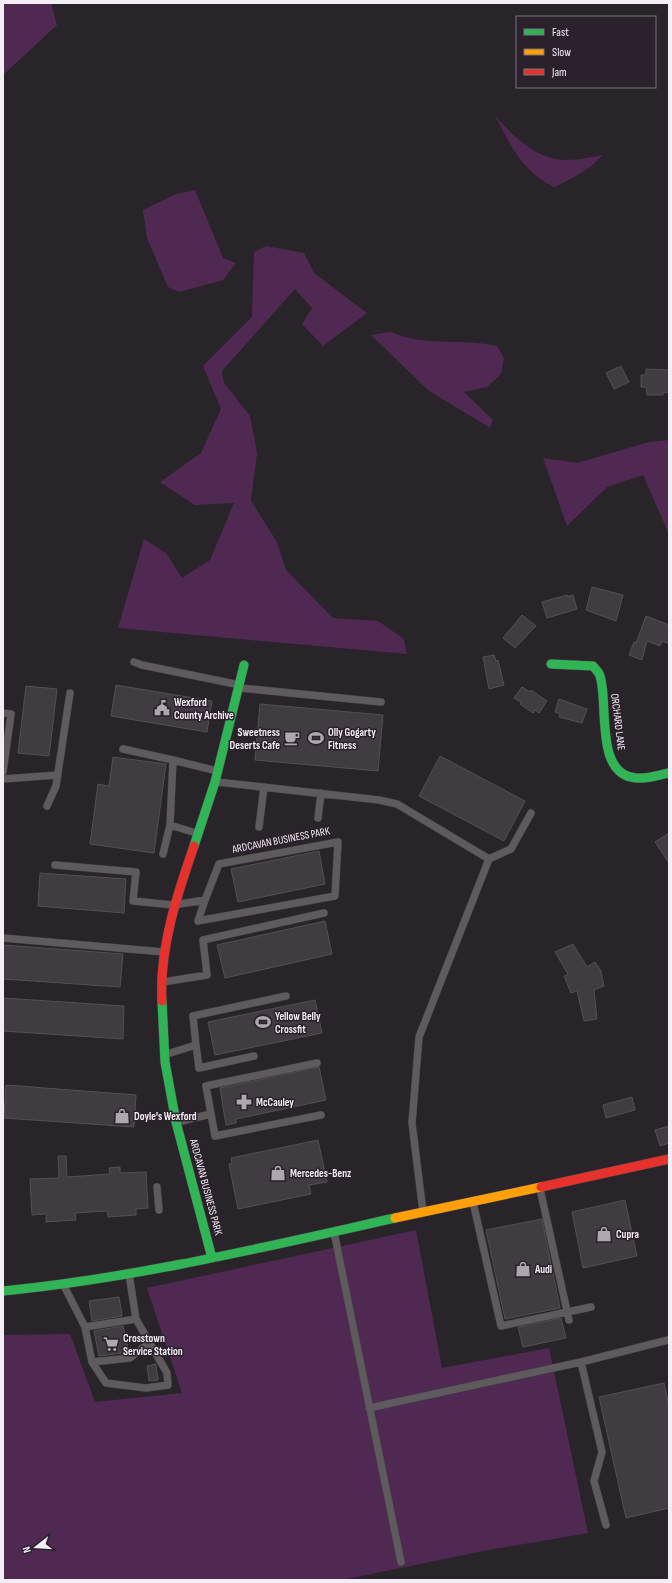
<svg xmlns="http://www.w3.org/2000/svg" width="672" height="1583" viewBox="0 0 672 1583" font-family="'Sofia Sans Condensed',sans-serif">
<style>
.green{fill:#502953}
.building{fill:#413c41;stroke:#534f53}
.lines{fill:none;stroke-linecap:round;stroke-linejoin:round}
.lane-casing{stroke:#474247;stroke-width:8}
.fast-casing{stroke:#474247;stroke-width:10}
.slow-casing{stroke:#474247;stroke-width:10}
.jam-casing{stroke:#474247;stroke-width:10}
.lane{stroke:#5e5a5e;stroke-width:7}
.fast{stroke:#30b455;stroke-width:9}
.slow{stroke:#ff9f0a;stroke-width:9}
.jam{stroke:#e5322d;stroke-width:9}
.labels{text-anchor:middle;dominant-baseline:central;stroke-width:3;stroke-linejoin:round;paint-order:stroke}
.poi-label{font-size:11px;font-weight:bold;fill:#f4edf5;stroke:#2b212c;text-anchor:start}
.street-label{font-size:11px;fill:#f4edf5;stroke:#2b212c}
</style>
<rect width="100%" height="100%" fill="#292429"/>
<path class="green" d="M3 3H51L57 25 3 75Z
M495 116C515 137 535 159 566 160 578 160 591 157 603 155 589 170 572 179 554 187 521 170 512 147 495 116Z
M195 190 223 258 236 263 223 280 179 292 168 287 147 238 143 210 176 194Z
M266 246 304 253 314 273 367 313 323 346 302 324 312 308 295 289 222 371 224 383 250 416 257 453 251 501 277 542 286 570 333 618 378 621 404 639 407 654 118 628 144 539 166 553 182 578 210 560 234 503 195 505 160 482 201 453 221 409 203 366 252 317 254 252Z
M391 332C425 347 462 338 497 346L504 358 501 374 487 387 464 392 493 420 490 428 428 390 371 335Z
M669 440V534L643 475 607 487 567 526 543 458 577 463 649 442Z
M416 1230 442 1368 549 1348 588 1533 483 1551 342 1580H3V1335L70 1334 95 1402 182 1393 147 1288Z"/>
<path class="building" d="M621 366 629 382 614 389 606 373Z
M646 369 669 370V392L663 393V395H647L646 387H641V375H646Z
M592 587 623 595 616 621 586 610Z
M567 595V597L573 595 577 609 547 618 542 602Z
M522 615 536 626 515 648 503 638Z
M646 616 669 625V644L662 641 660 646 647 641 642 660 629 655 634 642 636 643Z
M494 655 496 661 498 660 504 685 489 689 483 657Z
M116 685 212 701 207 732 111 716Z
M26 686 57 689 49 756 18 753Z
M522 687 530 692 531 690 547 701 539 713 535 710 533 713 520 704 521 702 514 698Z
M559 699 587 709 582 723 559 717 560 714 555 712Z
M260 704 383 715 378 771 255 760Z
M440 756 525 801 504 841 419 796Z
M113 757 166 764 154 853 90 844 98 784 109 786Z
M669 833V863L655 842Z
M319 851 325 884 238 902 231 869Z
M40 873 126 879 124 913 38 906Z
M325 921 332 954 225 978 217 945Z
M573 944 587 967 595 962 601 971 604 986 594 990 597 1019 584 1021 577 991 571 993 564 976 568 974 555 952Z
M3 945 123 954 120 987 3 979Z
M3 998 124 1006 123 1039 3 1031Z
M315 1000 322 1033 215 1055 208 1022Z
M319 1067 326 1100 236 1119V1123L226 1125 220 1088Z
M6 1085 136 1095 134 1127 4 1118Z
M632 1097 635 1110 606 1118 603 1105Z
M669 1126V1143L660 1146 655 1130Z
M318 1140 327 1182 309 1185 311 1194 238 1209 229 1164 232 1163 231 1158Z
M58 1156H66L67 1177 110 1174 109 1168 120 1167V1173L146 1172 148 1208 136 1209V1215L108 1217 107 1211 75 1213 76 1220 46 1222V1214L32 1215 30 1179 59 1178Z
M625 1200 637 1256 583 1268 572 1212Z
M542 1219 560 1308 505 1319 486 1230Z
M119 1297 122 1316 92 1321 89 1301Z
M561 1318 566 1338 523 1347 518 1327Z
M123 1326 129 1352 99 1356 94 1331Z
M156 1364 158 1380 149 1381 147 1366Z
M664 1383 669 1406V1508L626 1518 599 1397Z"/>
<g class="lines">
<defs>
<path id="lane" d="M134 662 142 665 235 684 240 688 381 702
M3 713 11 714 3 772
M123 749 173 760
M3 779 58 775
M217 782 379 800 397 804 489 859 419 1037 412 1123 423 1212
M47 806 56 786 70 693
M318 818 321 793
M170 825 196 833
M259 827 264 787
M163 854 170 825 173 760 217 771
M489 859 511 849 531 813
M55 865 136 872 133 901 174 905 205 900 219 864 338 842 335 896 198 921 205 900
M3 938 164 952
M163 982 207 975 203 940 324 913
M196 1045 199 1068 254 1056
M167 1054 196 1045 193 1016 286 996
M211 1114 215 1136 321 1115
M177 1122 211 1114 206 1086 317 1063
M157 1187 159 1210
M540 1189 569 1320
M473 1202 501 1326 591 1307
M334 1232 401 1562
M64 1286 85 1327 92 1362 130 1358 150 1342
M85 1327 136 1319
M92 1362 106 1383 146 1388 168 1385 167 1373 136 1319 129 1274
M581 1362 602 1452 594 1481 606 1525
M369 1408 581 1362 668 1340"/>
<path id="fast" d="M551 664 593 666C595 669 599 672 600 676 609 703 594 775 636 778 647 779 658 775 669 773
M194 846 215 782 244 665
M162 1001 165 1062 176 1122 212 1258
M3 1291C135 1278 265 1247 395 1218"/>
<path id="slow" d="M395 1218 541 1187"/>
<path id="jam" d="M162 1001C159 949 177 895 194 846
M541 1187 669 1159"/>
</defs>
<use href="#lane" class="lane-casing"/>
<use href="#fast" class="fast-casing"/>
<use href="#slow" class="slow-casing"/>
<use href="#jam" class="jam-casing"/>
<use href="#lane" class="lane"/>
<use href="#fast" class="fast"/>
<use href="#slow" class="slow"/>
<use href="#jam" class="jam"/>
</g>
<defs>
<symbol id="civic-bare" viewBox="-9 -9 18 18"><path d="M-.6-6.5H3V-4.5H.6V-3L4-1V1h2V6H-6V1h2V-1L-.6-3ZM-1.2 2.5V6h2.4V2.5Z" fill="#ada7ae" stroke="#2b212c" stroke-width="2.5" paint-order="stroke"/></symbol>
<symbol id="cafe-bare" viewBox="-9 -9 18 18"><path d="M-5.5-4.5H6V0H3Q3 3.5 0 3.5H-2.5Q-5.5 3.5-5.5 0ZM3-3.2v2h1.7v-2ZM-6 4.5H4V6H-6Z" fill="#ada7ae" stroke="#2b212c" stroke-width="2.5" paint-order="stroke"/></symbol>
<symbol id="stadium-bare" viewBox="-9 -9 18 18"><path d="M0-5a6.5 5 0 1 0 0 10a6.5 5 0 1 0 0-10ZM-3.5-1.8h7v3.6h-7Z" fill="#ada7ae" stroke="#2b212c" stroke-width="2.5" paint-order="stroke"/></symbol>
<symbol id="pharmacy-bare" viewBox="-9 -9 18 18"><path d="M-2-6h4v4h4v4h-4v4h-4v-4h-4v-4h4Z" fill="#ada7ae" stroke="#2b212c" stroke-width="2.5" paint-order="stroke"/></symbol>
<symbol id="shop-bare" viewBox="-9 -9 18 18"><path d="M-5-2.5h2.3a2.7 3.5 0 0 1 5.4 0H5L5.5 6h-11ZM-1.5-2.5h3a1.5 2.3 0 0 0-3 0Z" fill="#ada7ae" stroke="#2b212c" stroke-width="2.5" paint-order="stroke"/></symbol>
<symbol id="supermarket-bare" viewBox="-9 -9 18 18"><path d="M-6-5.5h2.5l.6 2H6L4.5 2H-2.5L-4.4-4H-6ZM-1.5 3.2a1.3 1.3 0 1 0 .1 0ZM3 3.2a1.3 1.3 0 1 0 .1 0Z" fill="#ada7ae" stroke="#2b212c" stroke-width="2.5" paint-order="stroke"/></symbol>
</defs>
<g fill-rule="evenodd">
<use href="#civic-bare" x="151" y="697" width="22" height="22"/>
<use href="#cafe-bare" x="281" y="727" width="22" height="22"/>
<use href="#stadium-bare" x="305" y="727" width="22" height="22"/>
<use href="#stadium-bare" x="252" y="1011" width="22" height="22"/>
<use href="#pharmacy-bare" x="233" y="1091" width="22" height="22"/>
<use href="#shop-bare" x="111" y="1105" width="22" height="22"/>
<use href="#shop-bare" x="267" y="1162" width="22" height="22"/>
<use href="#shop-bare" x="593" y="1223" width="22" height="22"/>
<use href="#shop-bare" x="512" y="1258" width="22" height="22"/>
<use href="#supermarket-bare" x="100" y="1333" width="22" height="22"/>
</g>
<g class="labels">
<g class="poi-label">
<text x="174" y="702">Wexford<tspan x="174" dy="13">County Archive</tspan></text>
<text x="280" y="732" text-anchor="end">Sweetness<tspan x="280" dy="13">Deserts Cafe</tspan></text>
<text x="328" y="732">Olly Gogarty<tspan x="328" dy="13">Fitness</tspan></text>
<text x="275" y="1016">Yellow Belly<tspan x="275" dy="13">Crossfit</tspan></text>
<text x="256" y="1102">McCauley</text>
<text x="134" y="1116">Doyle's Wexford</text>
<text x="290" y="1173">Mercedes-Benz</text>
<text x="616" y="1234">Cupra</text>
<text x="535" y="1269">Audi</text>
<text x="123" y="1338">Crosstown<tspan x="123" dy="13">Service Station</tspan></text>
</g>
<g class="street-label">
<text transform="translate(618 722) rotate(83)">ORCHARD LANE</text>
<text transform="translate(281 840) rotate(-11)">ARDCAVAN BUSINESS PARK</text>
<text transform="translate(206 1187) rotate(75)">ARDCAVAN BUSINESS PARK</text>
</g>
</g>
<rect width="672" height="1583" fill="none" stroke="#f4edf5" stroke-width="8"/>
<rect x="516" y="16" width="140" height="72" fill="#2b212c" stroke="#7b737c"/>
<rect x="524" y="29" width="20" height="6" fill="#30b455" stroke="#7b737c"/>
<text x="552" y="36" font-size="12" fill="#f4edf5">Fast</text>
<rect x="524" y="49" width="20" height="6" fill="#ff9f0a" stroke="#7b737c"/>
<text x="552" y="56" font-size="12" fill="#f4edf5">Slow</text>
<rect x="524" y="69" width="20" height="6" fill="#e5322d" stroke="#7b737c"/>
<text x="552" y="76" font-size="12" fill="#f4edf5">Jam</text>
<g transform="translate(36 1547) rotate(253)" stroke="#2b212c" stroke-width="3" paint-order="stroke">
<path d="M0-3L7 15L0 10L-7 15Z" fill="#f4edf5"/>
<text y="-6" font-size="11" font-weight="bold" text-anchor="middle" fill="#f4edf5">N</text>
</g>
</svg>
